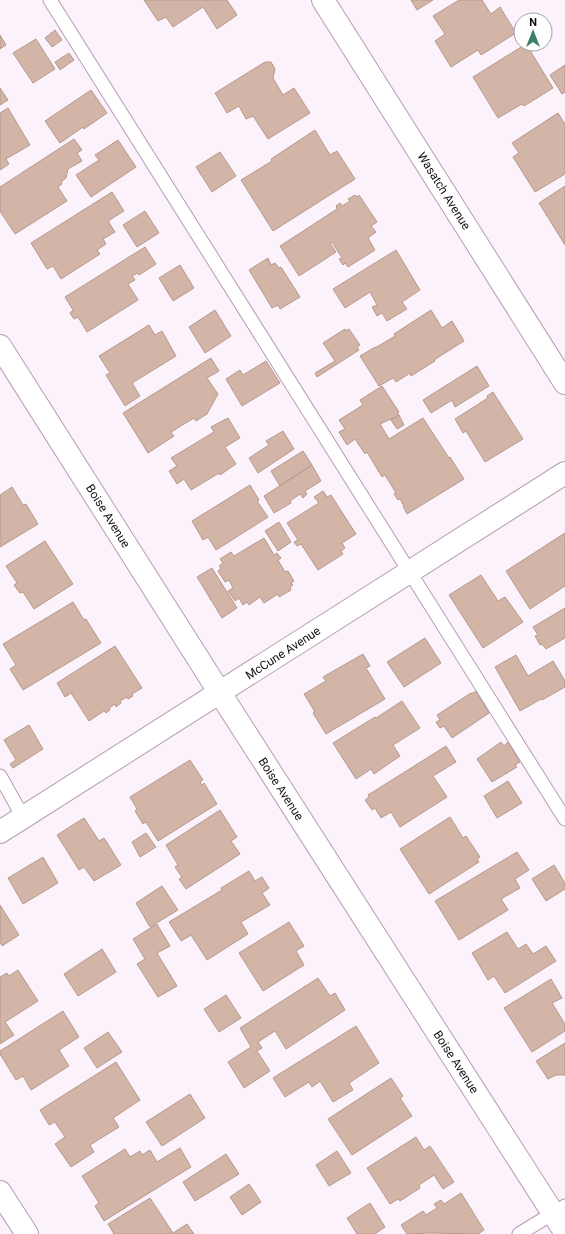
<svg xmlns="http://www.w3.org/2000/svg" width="565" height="1234" viewBox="0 0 565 1234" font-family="Roboto,sans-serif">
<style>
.building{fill:#d3b5a8;stroke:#b7998c}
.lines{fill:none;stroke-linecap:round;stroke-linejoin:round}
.service-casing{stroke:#b59db2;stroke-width:15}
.minor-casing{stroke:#b59db2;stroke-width:24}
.service{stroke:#fff;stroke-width:13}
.minor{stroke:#fff;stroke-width:22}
.labels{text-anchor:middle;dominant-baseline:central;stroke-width:3.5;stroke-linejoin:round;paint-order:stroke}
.street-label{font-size:12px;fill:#160e15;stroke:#fff}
</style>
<rect width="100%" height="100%" fill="#fcf2fb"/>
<path class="building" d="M144 0H227L237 15 217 29 203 7 173 27 166 17 158 21Z
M411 0H433L417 10Z
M459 0H482L491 14 500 7 516 33 481 55 478 50 451 67 435 41 445 34 433 16Z
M55 30 62 40 52 47 45 38Z
M0 35 6 45 0 49Z
M36 39 55 69 33 83 13 53Z
M526 44 553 88 524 106 522 104 498 118 473 77Z
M69 53 74 60 60 70 55 62Z
M265 62H271L275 69 273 78 283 95 294 88 310 113 268 139 253 116 246 119 239 106 227 113 215 93Z
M565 65V92L562 94 550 75Z
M0 88 8 100 0 105Z
M91 90 107 113 84 129 83 127 60 143 45 121Z
M8 108 30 145 6 159 9 164 0 170V113Z
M558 113 565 124V174L535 192 513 157 519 153 512 143Z
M315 130 330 155 337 151 355 179 273 231 241 180 272 161 271 159Z
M74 139 82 150 77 153 82 161 68 169 66 178 61 182 62 184 58 187 67 201 15 234 0 211V187Z
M118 140 136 167 91 197 76 175 99 160 95 155Z
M220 152 236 176 212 192 196 167Z
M565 186V245L539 203Z
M112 192 124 211 108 221 115 232 103 239 106 244 97 250 100 254 61 279 53 266 47 269 31 243Z
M355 195 357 197 359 195 377 222 371 226 376 232 368 238 375 250 348 267 345 263 343 265 339 259 342 258 332 242 330 243 336 252 299 276 280 246 337 209 336 206 340 203 342 206 350 201 348 199Z
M145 211 159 233 137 247 123 225Z
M145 247 156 264 139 275 138 273 132 276 135 280 128 284 138 300 87 332 78 317 74 319 70 313 73 310 65 297Z
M396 250 420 290 402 302 407 309 387 321 382 313 377 316 372 307 377 305 370 292 345 308 333 289Z
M268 258 271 265 275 263 279 268 281 267 300 297 280 309 278 305 272 308 249 270Z
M180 265 194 288 173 301 159 278Z
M215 310 231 336 205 353 189 327Z
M431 310 442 328 452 321 464 341 434 360 435 361 411 376 410 373 396 382 393 378 379 386 360 356 375 347V348L395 336 394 334Z
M149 325 155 335 162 331 176 356 132 383 140 396 125 406 106 375 110 373 99 356Z
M345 329 346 331 349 329 360 345 357 347 359 350 317 377 315 373 335 361 323 343Z
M211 358 219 371 207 378 218 394 207 414 196 421 194 418 171 432 174 436 148 453 123 413Z
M266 361 280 383 242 406 226 379 240 370 243 375Z
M477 366 489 386 455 407 452 400 431 413 423 400Z
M382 386 399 412 397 413 399 415 391 420V419L380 424 389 439 423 418 449 458 450 457 464 479 407 514 403 506H404L400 499 398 500 394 494 396 493 385 475 382 477 367 452 365 454 355 439 347 445 339 432 345 429 339 420 363 405 360 400Z
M493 392 523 439 485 462 466 431 463 433 455 419 488 398 487 396Z
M399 415 404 425 397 429 391 420Z
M228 418 240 438 225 447 236 464 220 475 219 473 191 490 184 479 177 484 169 471 177 466 171 458 214 432 211 427Z
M283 431 294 449 258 473 249 458 269 445 266 441Z
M303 451 312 465 280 486 271 471Z
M312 465 321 481 305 491 307 494 303 498 300 494 290 501 291 503 274 513 264 496Z
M250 485 259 500 257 501 268 517 216 550 208 537 203 540 192 521Z
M12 487 23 505 26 504 38 524 0 547V495Z
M323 491 327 497 331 495 356 534 342 543 345 548 341 551 343 554 318 570 301 544 297 546 294 542 298 540 287 523 319 503 314 497Z
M279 522 291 542 278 551 265 531Z
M565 533V586L530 609 506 571Z
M264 538 274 555 277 553 281 558 278 560 285 572 288 571 294 581 291 583 293 585 290 587 291 590 279 597 278 594 264 603 260 597 249 605 247 602 243 605 239 598 235 601 228 591 233 588 229 580 225 582 218 571 221 568 219 566 223 563 220 559 231 552 234 556Z
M45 541 73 584 34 609 23 592 20 593 14 585 17 583 6 566Z
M212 568 237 608 222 618 197 577Z
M481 575 498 601 505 597 523 622 483 648 449 595Z
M73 602 84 620 86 619 101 643 23 690 10 669 16 665 3 644Z
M565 608V638L546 649 542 644 540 645 535 636 538 635 533 627Z
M425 638 441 663 404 687 387 662Z
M115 646 142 688 132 694 133 696 128 699 127 697 120 701 121 703 116 707 115 704 109 708 110 710 106 713 104 711 89 721 71 693 65 697 57 683Z
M363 654 370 666 366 668 385 699 326 734 313 713 315 712 304 694 326 681 323 677Z
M516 655 528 676 553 661 565 681V687L542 700 541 699 520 711 495 667Z
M476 691 489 713 452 738 444 726 440 728 436 722 440 720 437 715 471 693V694Z
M402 701 420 728 393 745 400 756 374 774 371 769 356 779 333 743 375 717 376 718Z
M29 725 43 749 13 768 10 764 16 760 4 740Z
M501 742 504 746 508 742 520 762 515 765 517 767 492 782 477 759Z
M446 746 456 762 433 776 447 797 400 827 391 812 381 818 375 808 372 810 365 800 369 797 368 795Z
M190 760 203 780 200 782 202 785 204 783 217 804 158 841 146 822 143 824 135 811 137 809 130 797Z
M508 781 522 803 497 818 484 796Z
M220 810 237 837 231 841 240 854 186 889 179 879 182 877 175 867 178 865 166 845Z
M450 817 463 838 466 836 480 857 477 859 479 862 429 894 400 849Z
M84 818 99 841 104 838 121 865 94 881 84 867 79 870 57 835Z
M146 833 156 847 140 857 132 842Z
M517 852 529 870 515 879 520 888 501 899 508 910 459 940 435 901Z
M43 857 58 883 23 904 8 878Z
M554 865 565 883V889L546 901 532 879Z
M249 871 255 881 262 877 269 888 262 893 270 905 241 922 248 934 207 960 191 935 181 941 169 922 222 890 221 888Z
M162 886 178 910 150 927 136 903Z
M0 905 19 935 2 946 0 942Z
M289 922 304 946 296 951 304 965 263 991 239 953Z
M157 924 170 946 157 953 177 986 158 997 137 964 145 959 133 939Z
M507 932 518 949 526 944 533 954 546 946 556 961 505 993 494 976 488 980 472 953Z
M102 949 116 972 78 996 64 974Z
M18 970 38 1001 5 1022 14 1035 0 1044V977L7 973 9 976Z
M318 978 330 996 335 993 345 1010 286 1049 275 1031 258 1042 262 1048 257 1051 270 1071 244 1088 228 1062 251 1047 240 1028Z
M551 979 562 998 552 1003 565 1024V1031L532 1052 504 1008Z
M226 995 241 1018 219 1032 204 1009Z
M63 1011 79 1037 59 1050 69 1066 31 1090 23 1076 16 1080 0 1054V1051Z
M356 1026 379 1063 349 1083 353 1090 333 1102 320 1081 312 1087 309 1082 285 1097 273 1078Z
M108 1032 122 1052 97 1068 84 1048Z
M565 1043V1075H556L548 1079 536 1061Z
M116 1062 140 1100 113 1118 119 1127 90 1145 94 1152 71 1167 55 1144 65 1137 55 1122 49 1125 40 1110Z
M391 1078 403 1096 400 1098 412 1116 352 1155 328 1119Z
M190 1094 205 1118 162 1146 146 1122Z
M416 1137 424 1150 430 1146 454 1182 443 1189 434 1175 419 1185 420 1188 400 1201 398 1199 390 1204 367 1168Z
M180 1148 191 1167 104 1221 95 1206 99 1203 82 1176 125 1149 130 1157 140 1151 142 1155 150 1150 157 1162Z
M337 1151 351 1173 329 1186 316 1165Z
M226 1154 239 1174 195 1201 183 1182Z
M249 1184 261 1202 242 1215 230 1197Z
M461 1193 484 1230 478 1234 429 1233 407 1234 401 1225 423 1211 426 1215 437 1208 434 1204 441 1200 444 1204Z
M150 1198 173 1233 187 1224 194 1234H114L108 1224Z
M370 1203 385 1227 375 1234H357L347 1218Z"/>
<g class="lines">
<defs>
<path id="service" d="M50 0 565 819
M0 776 23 817
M519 1234 565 1206"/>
<path id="minor" d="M323 0 565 383
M0 346 220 693 565 1232
M0 832 565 473
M0 1192 27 1234"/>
</defs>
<use href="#service" class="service-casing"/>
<use href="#minor" class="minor-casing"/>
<use href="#service" class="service"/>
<use href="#minor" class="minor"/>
</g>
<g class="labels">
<g class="street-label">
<text transform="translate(444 191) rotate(58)">Wasatch Avenue</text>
<text transform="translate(108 516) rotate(58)">Boise Avenue</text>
<text transform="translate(283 653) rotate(-33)">McCune Avenue</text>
<text transform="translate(281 789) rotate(57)">Boise Avenue</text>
<text transform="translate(456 1062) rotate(57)">Boise Avenue</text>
</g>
</g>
<g transform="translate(533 32)"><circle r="19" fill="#ffffff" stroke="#a29fa1"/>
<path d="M0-3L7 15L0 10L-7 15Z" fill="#3d7e6d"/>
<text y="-6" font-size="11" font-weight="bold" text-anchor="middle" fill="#160e15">N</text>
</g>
</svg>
